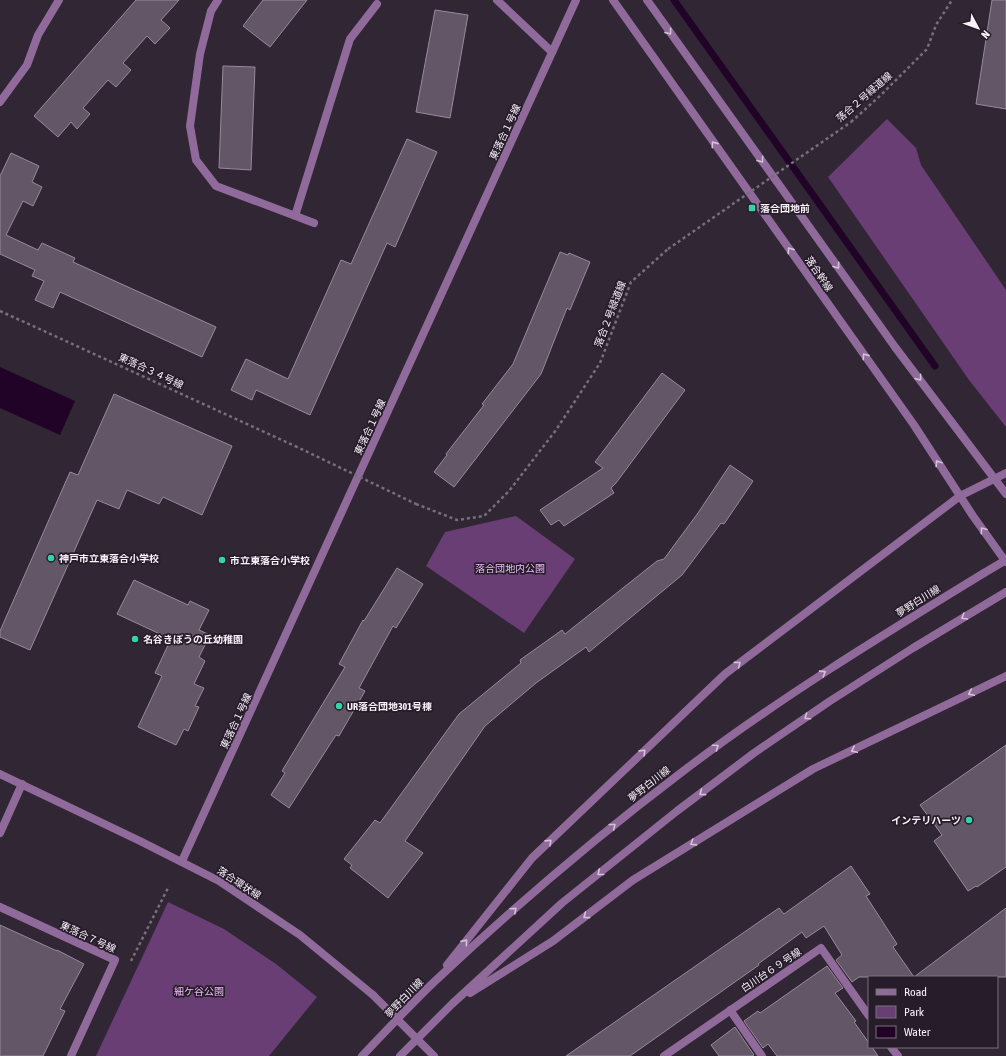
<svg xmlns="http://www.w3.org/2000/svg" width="1006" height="1056" viewBox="0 0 1006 1056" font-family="'Asap Condensed','Noto Sans JP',sans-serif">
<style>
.green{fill:#693e74}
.water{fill:#210328}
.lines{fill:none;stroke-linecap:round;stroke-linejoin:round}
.stream{stroke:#210328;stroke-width:7}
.building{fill:#635666;stroke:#988a9c}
.path{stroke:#796f7b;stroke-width:2.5;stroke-dasharray:3 3;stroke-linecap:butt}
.service{stroke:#906a9a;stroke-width:8}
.minor{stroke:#906a9a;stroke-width:8}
.tertiary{stroke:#906a9a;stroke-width:8}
.path-bridge{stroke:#796f7b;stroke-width:2.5;stroke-dasharray:3 3;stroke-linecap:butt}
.tertiary-bridge{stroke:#906a9a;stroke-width:8}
.oneway{stroke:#d4c2d8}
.poi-dot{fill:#34d4a8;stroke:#271c2a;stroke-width:1.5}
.labels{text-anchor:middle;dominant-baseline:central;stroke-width:3.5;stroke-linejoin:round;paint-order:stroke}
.street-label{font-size:10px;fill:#f8f1fa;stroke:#271c2a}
.poi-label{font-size:10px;font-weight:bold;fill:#f8f1fa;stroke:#271c2a;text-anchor:start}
.park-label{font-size:10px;fill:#edbefa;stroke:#271c2a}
</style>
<rect width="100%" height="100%" fill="#312634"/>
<path class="green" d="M887 119 916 148 921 165 1006 290V427L969 380 828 177Z
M516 516 575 559 524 633 426 566 445 532Z
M168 902 224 929 276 964 317 997 269 1056H96Z"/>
<path class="water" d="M0 367 75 401 60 435 0 408Z"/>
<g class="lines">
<path class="stream" d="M674 0 935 366"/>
</g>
<path class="building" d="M136 0H179L161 20 170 28 155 44 147 36 123 63 131 70 116 87 108 80 83 108 90 114 77 129 71 122 58 137 34 116Z
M263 0H307L270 47 243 26Z
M992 0H1006V109L976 104Z
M435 10 468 15 450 118 416 112Z
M223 66 255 67 251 170 219 168Z
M407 139 437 152 395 247 387 243 310 415 256 390 252 400 231 390 246 359 288 379 341 260 351 264Z
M11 153 39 166 32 182 42 187 33 206 23 201 6 235 38 250 42 243 75 258 73 262 216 327 202 357 60 292 53 308 35 300 44 281 32 276 35 270 0 254V176Z
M560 252 568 255 569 253 590 262 570 310 567 308 541 374 454 487 434 472 447 455 446 454 484 405 482 404 513 364Z
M662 373 685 390 616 483 611 488 614 493 564 526 559 520 551 525 540 510 603 468 595 462Z
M114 394 232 446 202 515 163 497 159 504 127 490 119 509 97 500 30 650 0 637V631L70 472 78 475Z
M730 465 753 481 724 524 721 523 682 575 589 652 586 647 536 683 485 726 405 841 423 853 388 898 350 868 352 865 344 859 375 820 380 823 459 714 521 663 520 660 562 630 565 634 657 561 664 559 698 513Z
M397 568 423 584 396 628 393 626 359 688 365 691 339 736 336 735 289 808 271 795 285 773 282 771 345 667 339 664 363 620 364 621Z
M134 580 188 605 190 601 209 610 199 630 210 635 199 657 205 661 194 684 204 688 195 706 199 707 188 731 184 729 176 745 138 727 162 676 155 673 169 643 158 638 160 634 117 614Z
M1006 745V867L977 887 976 886 968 891 934 841 942 835 920 805Z
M851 866 870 894 866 896 897 944 893 947 914 977 1006 908V977H859L852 982 836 960 842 955 824 926 806 938 802 932 758 964 759 965 630 1056H566L779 908 784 914Z
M0 925 57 951V950L84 964 60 1009 65 1011 43 1056H0Z
M827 966 843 988 835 993 856 1021 854 1022 869 1043V1047H872L878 1056H777L768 1044 763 1048 744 1021 758 1011 760 1013Z
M735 1027 754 1055 752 1056H719L711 1045Z"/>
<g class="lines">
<path class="path" d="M851 122 881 95 927 49 936 25 952 0
M0 311 295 446
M416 504 457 520 484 516 509 491 556 430 600 363 631 282 668 249
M131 961 169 886"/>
<path class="service" d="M218 0 211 11 200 54 190 126 196 160 216 186 314 223
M497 0 552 52
M0 102 27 65 38 35 59 0
M295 216 350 39 377 4"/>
<path class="minor" d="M0 833 22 784
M0 907 115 960 71 1056
M730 1010 762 1056
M891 1047 898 1056
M664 1056 821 948 869 1016"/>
<path class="tertiary" d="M613 0 914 425 973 516 1006 562
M647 0 895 347 1006 494
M0 774 140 841 219 881 300 935 373 995
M182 861 576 0
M447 965 532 858 725 674 960 496 1006 473
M470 993 553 941 633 880 813 769 1006 676
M362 1056C386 1031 409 1006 434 982 513 908 596 837 682 772 778 699 881 636 984 573
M400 1056 452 1004 562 903 677 811 754 753 830 701 913 648 1006 592"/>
<path class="path-bridge" d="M668 249 851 122
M295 446 416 504"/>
<path class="tertiary-bridge" d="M984 573 1006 560
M373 995 434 1056"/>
</g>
<defs><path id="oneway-chevron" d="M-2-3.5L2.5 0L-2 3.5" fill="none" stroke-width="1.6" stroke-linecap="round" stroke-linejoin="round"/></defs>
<g class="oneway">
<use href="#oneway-chevron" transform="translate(669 32) rotate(54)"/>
<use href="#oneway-chevron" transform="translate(714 144) rotate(-125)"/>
<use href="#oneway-chevron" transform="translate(761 160) rotate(54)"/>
<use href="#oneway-chevron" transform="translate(790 250) rotate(-125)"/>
<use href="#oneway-chevron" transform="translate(837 266) rotate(54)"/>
<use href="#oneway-chevron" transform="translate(865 356) rotate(-125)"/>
<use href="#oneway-chevron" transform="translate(919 378) rotate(53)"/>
<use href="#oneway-chevron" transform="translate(938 463) rotate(-123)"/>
<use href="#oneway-chevron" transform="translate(983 530) rotate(-126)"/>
<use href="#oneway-chevron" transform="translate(964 617) rotate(149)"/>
<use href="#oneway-chevron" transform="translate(738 664) rotate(-37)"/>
<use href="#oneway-chevron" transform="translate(823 673) rotate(-33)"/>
<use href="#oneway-chevron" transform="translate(971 693) rotate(154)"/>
<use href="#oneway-chevron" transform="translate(807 717) rotate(146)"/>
<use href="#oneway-chevron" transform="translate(716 747) rotate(-35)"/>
<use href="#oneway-chevron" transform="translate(854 750) rotate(154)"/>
<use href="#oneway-chevron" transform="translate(643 752) rotate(-44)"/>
<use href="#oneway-chevron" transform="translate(702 793) rotate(143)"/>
<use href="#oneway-chevron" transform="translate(613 826) rotate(-39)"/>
<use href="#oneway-chevron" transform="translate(549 842) rotate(-44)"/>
<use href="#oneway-chevron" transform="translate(693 843) rotate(148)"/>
<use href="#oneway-chevron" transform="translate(600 873) rotate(141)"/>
<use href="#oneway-chevron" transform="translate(514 910) rotate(-42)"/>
<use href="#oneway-chevron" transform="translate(586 916) rotate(143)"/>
<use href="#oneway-chevron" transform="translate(465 942) rotate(-51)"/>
</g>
<g class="poi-dot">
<rect x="748" y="204" width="8" height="8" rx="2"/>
<circle cx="51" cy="558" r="4"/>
<circle cx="222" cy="560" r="4"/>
<circle cx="135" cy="639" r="4"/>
<circle cx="339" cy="706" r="4"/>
<circle cx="969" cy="820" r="4"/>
</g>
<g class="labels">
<g class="street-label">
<text transform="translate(864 97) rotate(-41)">落合２号緑道線</text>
<text transform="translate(505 132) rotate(-65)">東落合１号線</text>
<text transform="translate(819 274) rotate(55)">落合幹線</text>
<text transform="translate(610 314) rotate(-69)">落合２号緑道線</text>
<text transform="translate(151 371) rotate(25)">東落合３４号線</text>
<text transform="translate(370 427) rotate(-65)">東落合１号線</text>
<text transform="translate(918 601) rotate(-32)">夢野白川線</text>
<text transform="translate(236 721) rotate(-65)">東落合１号線</text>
<text transform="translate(649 784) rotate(-38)">夢野白川線</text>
<text transform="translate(239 883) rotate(33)">落合環状線</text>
<text transform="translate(88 937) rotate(25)">東落合７号線</text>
<text transform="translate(771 970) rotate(-34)">白川台６９号線</text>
<text transform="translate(404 998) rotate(-46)">夢野白川線</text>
</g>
<g class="poi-label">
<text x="760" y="208">落合団地前</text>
<text x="59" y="558">神戸市立東落合小学校</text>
<text x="230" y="560">市立東落合小学校</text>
<text x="143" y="639">名谷きぼうの丘幼稚園</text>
<text x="347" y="706">UR落合団地301号棟</text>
<text x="961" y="820" text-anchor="end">インテリハーツ</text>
</g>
<g class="park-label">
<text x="510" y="568">落合団地内公園</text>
<text x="199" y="991">細ケ谷公園</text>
</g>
</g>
<rect x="868" y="976" width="130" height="72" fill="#271c2a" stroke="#7b717d"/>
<rect x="876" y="989" width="20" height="6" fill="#906a9a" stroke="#7b717d"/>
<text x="904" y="996" font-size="12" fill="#f8f1fa">Road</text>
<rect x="876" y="1006" width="20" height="12" fill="#693e74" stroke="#7b717d"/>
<text x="904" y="1016" font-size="12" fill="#f8f1fa">Park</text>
<rect x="876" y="1026" width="20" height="12" fill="#210328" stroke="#7b717d"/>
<text x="904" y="1036" font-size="12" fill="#f8f1fa">Water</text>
<g transform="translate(978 28) rotate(131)" stroke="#271c2a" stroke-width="3" paint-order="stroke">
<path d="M0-3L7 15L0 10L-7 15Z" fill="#f8f1fa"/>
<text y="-6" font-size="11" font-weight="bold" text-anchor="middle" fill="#f8f1fa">N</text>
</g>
</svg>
